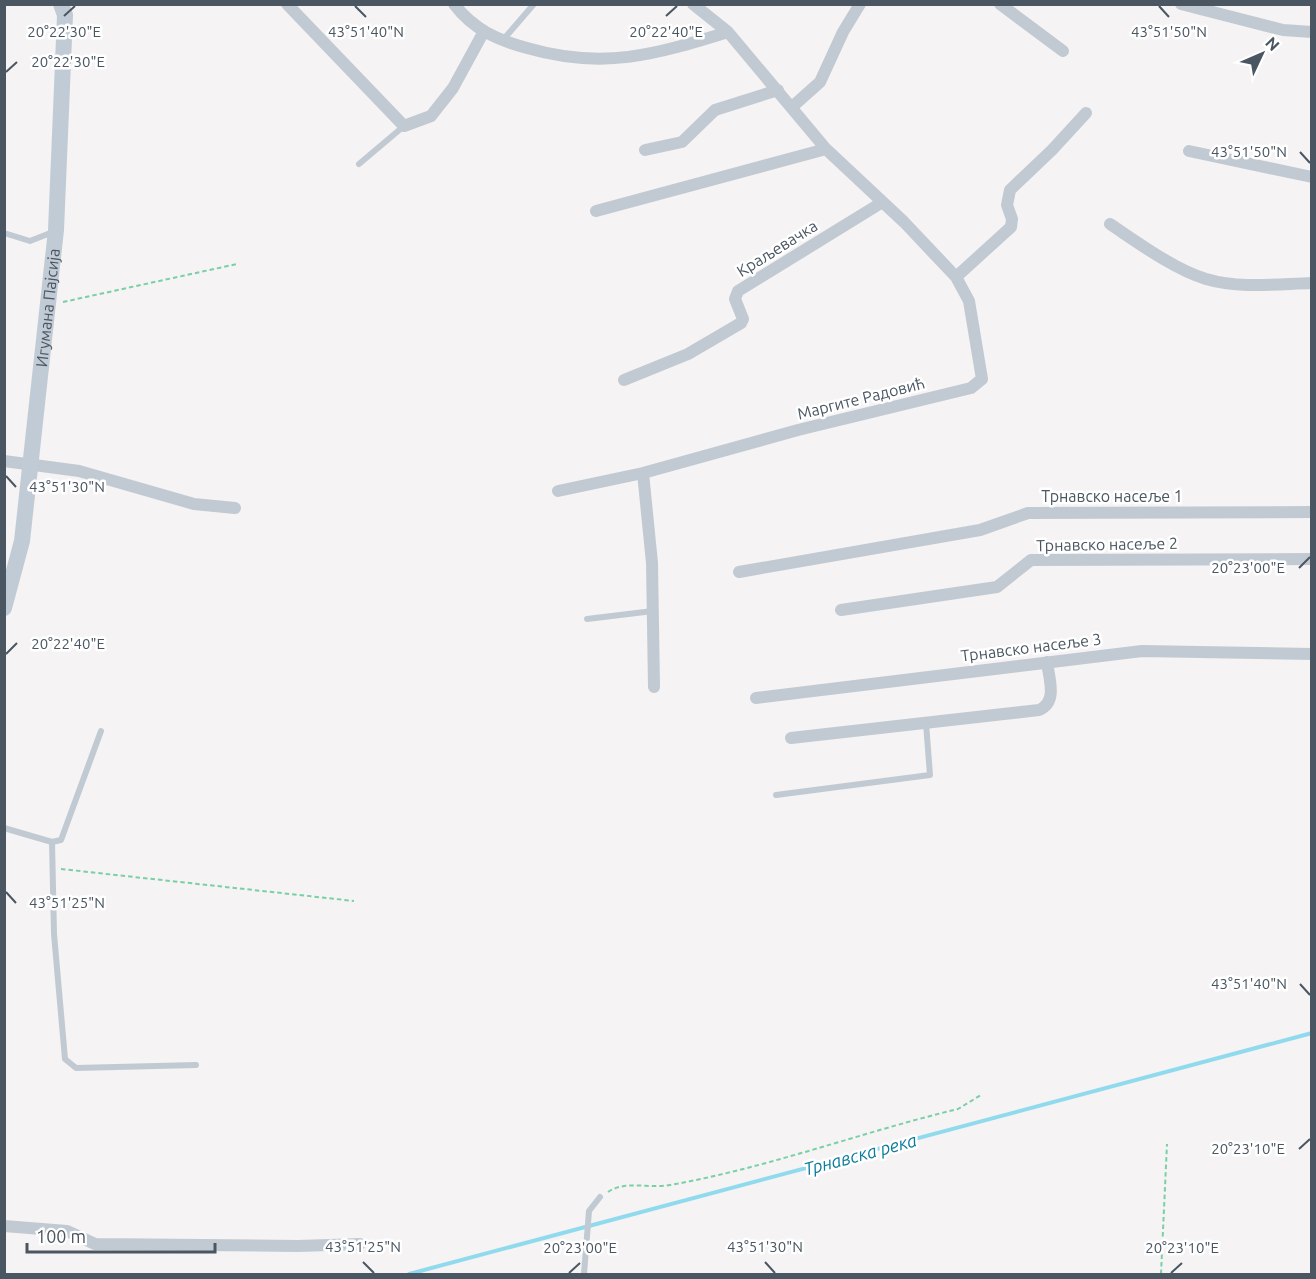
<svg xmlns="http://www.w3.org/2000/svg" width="1316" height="1279" viewBox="0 0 1316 1279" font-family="Ubuntu,sans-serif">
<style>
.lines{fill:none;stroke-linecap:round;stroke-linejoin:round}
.stream{stroke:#90daee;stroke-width:4}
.path{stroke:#7ad0a6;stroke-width:2;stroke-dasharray:4.5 3;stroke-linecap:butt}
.lane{stroke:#c1cad2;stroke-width:6}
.street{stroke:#c1cad2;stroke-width:12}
.secondary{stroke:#c1cbd6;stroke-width:16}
.ticks{fill:none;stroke:#4a5661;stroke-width:2}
.labels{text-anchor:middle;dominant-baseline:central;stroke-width:5;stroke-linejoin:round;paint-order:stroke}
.street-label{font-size:16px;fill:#4a5661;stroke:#fff}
.water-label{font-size:18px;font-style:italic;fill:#0c7c9b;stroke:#fff}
.ticks-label{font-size:15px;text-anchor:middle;fill:#4a5661;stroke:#fff;stroke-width:5;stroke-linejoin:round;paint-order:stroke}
</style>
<rect width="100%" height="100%" fill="#f5f3f3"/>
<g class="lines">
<path class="stream" d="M409 1274 1312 1033"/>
<path class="path" d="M63 302 237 264
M61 869 354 901
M608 1192C625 1180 650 1189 670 1185 767 1168 862 1132 958 1109L981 1095
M1161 1274 1167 1144"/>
<path class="lane" d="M502 41 534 4
M359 164 404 126
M4 233 30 241 53 232
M587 619 653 611
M776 795 930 775 926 723
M4 828 52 842 54 934 65 1059 76 1068 196 1065
M52 842 61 840 101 731
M584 1274 589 1211 600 1197"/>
<path class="street" d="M287 4 404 126 431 116 453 88 483 33
M454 4C473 29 497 40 527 48 603 70 654 55 728 32L826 149 904 222 956 277 969 301 982 379 971 388 798 430 643 473 558 491
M693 4 728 32
M1000 4 1063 51
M1181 4 1283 30 1312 32
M792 107 820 82 843 32 860 4
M645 150 682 142 715 110 778 90
M1189 151 1312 177
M596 211 826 149
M1110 224C1137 242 1175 270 1206 279 1240 289 1277 284 1312 283
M956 277 1011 227 1012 219 1007 205 1010 190 1052 150 1086 113
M624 380 688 354 741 323 743 319 735 299 738 291 881 203
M4 461 79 471 194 504 235 508
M643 473 652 563 654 687
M739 572 980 530 1028 513 1312 512
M841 610 997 587 1031 560 1312 559
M756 698 1142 651 1312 654
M791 738 1039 710C1058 702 1049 679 1047 662
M4 1226 67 1231 95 1244 298 1246 360 1244"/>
<path class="secondary" id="s1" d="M4 608 22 541 56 230 65 15 61 4"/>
</g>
<path class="ticks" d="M355 6 366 17M1159 6 1169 17M64 16 75 6M666 16 677 6M6 72 17 62M1300 152 1310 163M6 476 16 487M1299 568 1310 557M6 654 17 643M6 892 16 903M1300 984 1310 995M1299 1149 1310 1139M363 1262 374 1273M765 1262 775 1273M569 1273 580 1263M1171 1273 1182 1263"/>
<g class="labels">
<g class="street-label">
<text transform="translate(777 248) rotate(-32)">Краљевачка</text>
<text stroke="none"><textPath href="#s1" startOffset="304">Игумана Пајсија</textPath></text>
<text transform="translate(861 398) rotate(-14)">Маргите Радовић</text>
<text x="1112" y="496">Трнавско насеље 1</text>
<text transform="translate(1107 544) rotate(-1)">Трнавско насеље 2</text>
<text transform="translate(1031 647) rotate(-7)">Трнавско насеље 3</text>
</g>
<g class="water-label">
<text transform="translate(860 1154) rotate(-15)">Трнавска река</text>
</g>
</g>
<g class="ticks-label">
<text x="64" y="37">20°22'30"E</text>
<text x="666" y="37">20°22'40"E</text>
<text x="366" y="37">43°51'40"N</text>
<text x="1169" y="37">43°51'50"N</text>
<text x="68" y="67">20°22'30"E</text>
<text x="1249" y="157">43°51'50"N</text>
<text x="67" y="492">43°51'30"N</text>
<text x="1248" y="573">20°23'00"E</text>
<text x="68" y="649">20°22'40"E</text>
<text x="67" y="908">43°51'25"N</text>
<text x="1249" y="989">43°51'40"N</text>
<text x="1248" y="1154">20°23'10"E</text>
<text x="363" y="1252">43°51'25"N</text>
<text x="765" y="1252">43°51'30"N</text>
<text x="580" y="1253">20°23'00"E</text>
<text x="1182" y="1253">20°23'10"E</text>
</g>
<rect width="1316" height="1279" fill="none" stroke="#4a5661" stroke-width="12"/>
<g transform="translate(1262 54) rotate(46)" stroke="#ffffff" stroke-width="4.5" paint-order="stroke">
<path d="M0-4.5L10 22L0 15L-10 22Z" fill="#4a5661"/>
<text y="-9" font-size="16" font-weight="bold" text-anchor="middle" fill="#4a5661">N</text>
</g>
<path d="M27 1243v9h188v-9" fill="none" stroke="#4a5661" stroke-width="3"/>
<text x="36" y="1243" font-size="18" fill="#4a5661" stroke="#ffffff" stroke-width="4.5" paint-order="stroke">100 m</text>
</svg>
